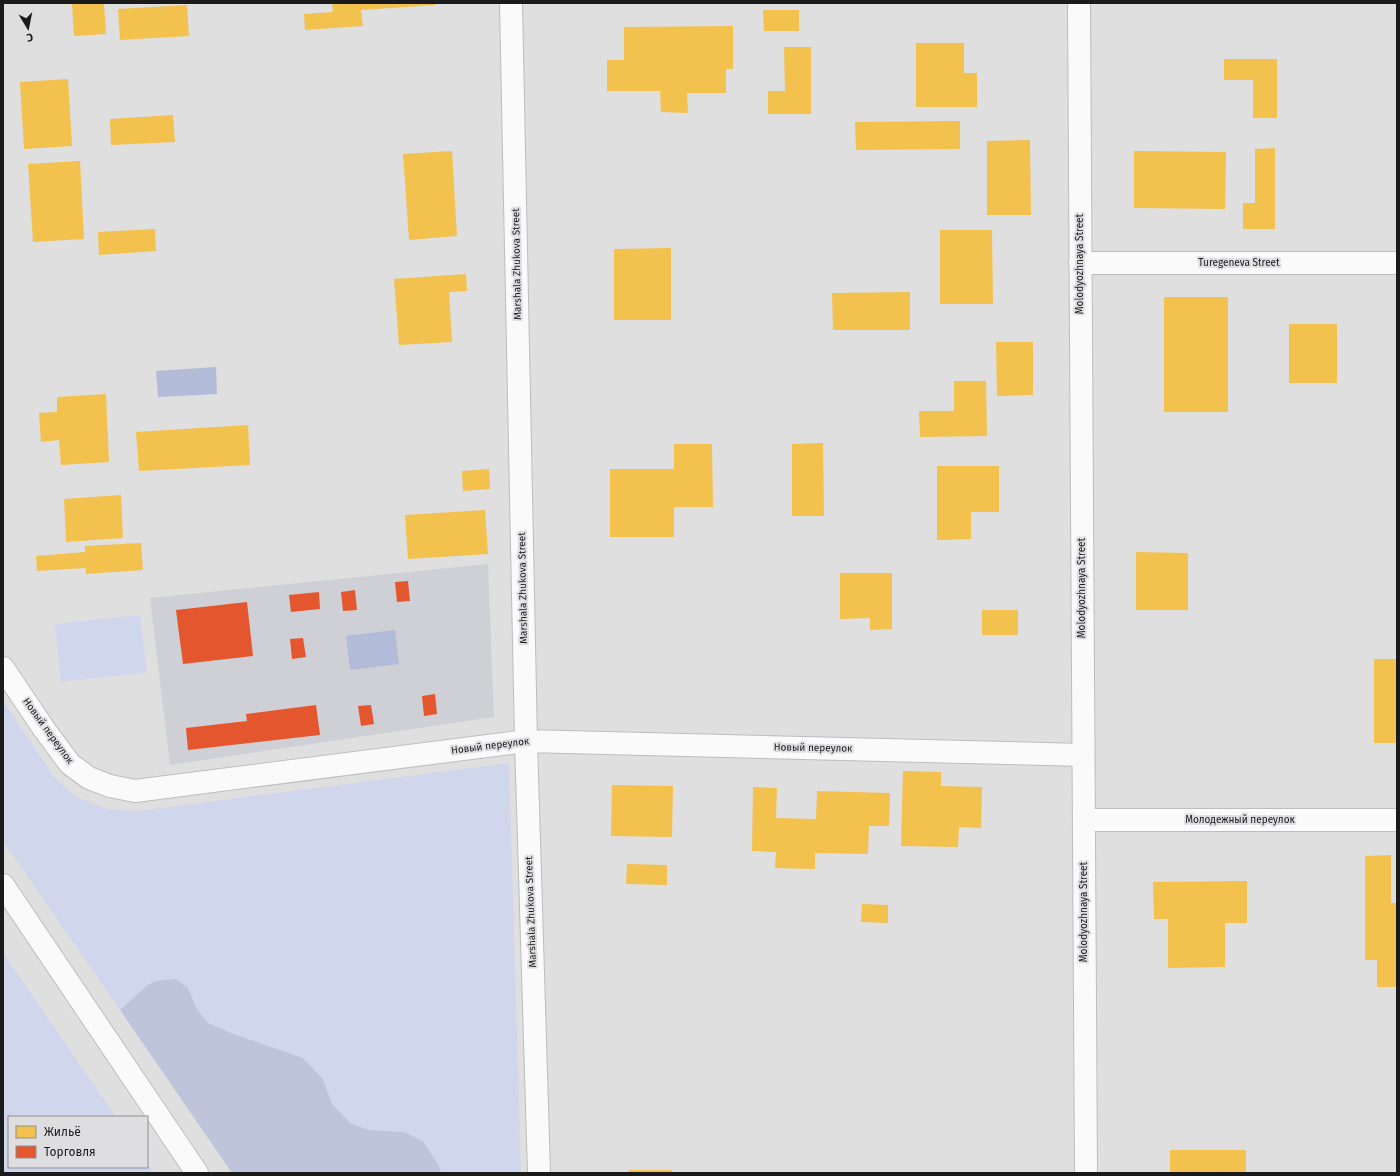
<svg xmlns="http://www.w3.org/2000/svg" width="1400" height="1176" viewBox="0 0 1400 1176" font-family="'Fira Sans',sans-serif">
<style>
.built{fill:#cfd0d6}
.green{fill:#d0d7ec}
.forest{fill:#bec5db}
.water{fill:#b2bbd7}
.homes{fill:#f2c14e}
.shops{fill:#e4572e}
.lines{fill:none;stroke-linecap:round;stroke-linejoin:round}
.minor-casing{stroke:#bdbdbe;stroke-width:24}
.primary-casing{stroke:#bdbdbe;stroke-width:24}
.minor{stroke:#fafafa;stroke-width:22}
.primary{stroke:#fafafa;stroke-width:22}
.labels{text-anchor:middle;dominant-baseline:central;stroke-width:4;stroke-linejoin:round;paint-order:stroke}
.street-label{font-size:10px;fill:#1b1b1c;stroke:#dedee1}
</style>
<rect width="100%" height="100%" fill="#dfdfe0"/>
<path class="built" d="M488 564 494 717 170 765 150 598Z"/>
<path class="green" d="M140 615 147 672 61 682 55 624Z
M3 701 55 778 76 797 107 809 137 811 509 763 521 1173H441L439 1166 423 1141 404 1132 369 1130 350 1123 332 1104 323 1079 303 1059 231 1033 208 1023 197 1009 188 988 155 981 145 987 120 1010 3 841Z
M3 953 116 1117H9V1167H147V1163L154 1173H3Z"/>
<path class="forest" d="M176 979 188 988 197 1009 208 1023 231 1033 303 1058 323 1079 332 1104 350 1123 369 1130 404 1132 423 1141 439 1166 441 1173H232L120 1010 145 987 155 981Z"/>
<path class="water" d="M216 367 217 394 158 397 156 371Z
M395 630 399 664 350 670 346 636Z"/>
<path class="homes" d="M72 3H104L106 34 74 36Z
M332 3H435L436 5 361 10 363 26 305 30 304 14 333 12Z
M187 5 189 36 120 40 118 9Z
M763 10H799V31H764Z
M733 26V69H726V93H687L688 113 661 112 660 91H607V60H624V27Z
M916 43H964V73H977V107H916Z
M784 47H811V114H768V91H785Z
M1224 59H1277V118H1253V80H1224Z
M68 79 72 146 24 149 20 82Z
M173 115 175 142 111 145 110 119Z
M960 121V149L856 150 855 122Z
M1030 140 1031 215H987V141Z
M1275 148V229H1243V203H1255V149Z
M452 151 457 236 409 240 403 154Z
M1134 151 1226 152 1225 209 1134 208Z
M80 161 84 239 33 242 28 164Z
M155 229 156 251 99 255 98 232Z
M940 230H992L993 304H940Z
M671 248V320H614V249Z
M466 274 467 291 449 292 452 342 399 345 394 279Z
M910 292V330H833L832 293Z
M1164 297H1228V412H1164Z
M1289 324H1337V383H1289Z
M996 342H1033V395L997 396Z
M954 381H986L987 436 920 437 919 411H954Z
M106 394 109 462 61 465 59 440 41 442 39 413 57 412V397Z
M248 425 250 465 139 471 136 432Z
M823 443 824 516H792V444Z
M674 444H712L713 507H674V537H610V469H674Z
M937 466H999V512H971V539L937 540Z
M489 469 490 489 463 491 462 471Z
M121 495 123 538 66 542 64 499Z
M485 510 488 554 408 559 405 515Z
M141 543 143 570 86 574V568L37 571 36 556 85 552V546Z
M1136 552 1188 553V610H1136Z
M840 573H892V629L870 630V618L840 619Z
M982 610H1018V635H982Z
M1374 659H1397V743H1374Z
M903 771 941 772V786L982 787 981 828 959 827 958 847 901 846Z
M612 785 673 786 672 837 611 836Z
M753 787 777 788 776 818 816 819 817 791 890 793 889 826H869L868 854 815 853V869L775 868 776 852 752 851Z
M1391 855V903H1397V987H1377V960H1365V856Z
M627 864 667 865V885L626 884Z
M1247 881V923H1225V967L1168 968V919H1154L1153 882Z
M862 904 888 905V923L861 922Z
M1170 1150H1246V1173H1170Z
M629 1170H672V1173H629Z"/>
<path class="shops" d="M408 581 410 601 397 602 395 582Z
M355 590 357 610 343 611 341 592Z
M319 592 320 609 291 612 289 595Z
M247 602 253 656 183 664 176 610Z
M303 638 306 657 292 659 290 639Z
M435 694 437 714 424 716 422 696Z
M316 705 320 735 188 750 186 728 247 721 246 714Z
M371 705 374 724 361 726 358 706Z"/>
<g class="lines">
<defs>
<path id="minor" d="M511 3 526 741 539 1173
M1079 3 1086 1173
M1080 263H1397
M3 668 44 729 70 764 89 778 110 786 135 791 526 741 1083 755
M1084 820H1397"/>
<path id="primary" d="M3 885 197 1173"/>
</defs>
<use href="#minor" class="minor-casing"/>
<use href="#primary" class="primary-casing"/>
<use href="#minor" class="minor"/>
<use href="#primary" class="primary"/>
</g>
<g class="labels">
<g class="street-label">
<text x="1239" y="263">Turegeneva Street</text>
<text transform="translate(517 264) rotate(-91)">Marshala Zhukova Street</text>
<text transform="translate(1080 264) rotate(-90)">Molodyozhnaya Street</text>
<text transform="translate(523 588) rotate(-91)">Marshala Zhukova Street</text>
<text transform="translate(1082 588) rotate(-90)">Molodyozhnaya Street</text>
<text transform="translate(48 731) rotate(54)">Новый переулок</text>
<text transform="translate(490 746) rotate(-7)">Новый переулок</text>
<text transform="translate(813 748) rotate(1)">Новый переулок</text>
<text x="1240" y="820">Молодежный переулок</text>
<text transform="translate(531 912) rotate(-92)">Marshala Zhukova Street</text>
<text transform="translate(1084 912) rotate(-90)">Molodyozhnaya Street</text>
</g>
</g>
<rect width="1400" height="1176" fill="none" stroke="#1b1b1c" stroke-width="8"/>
<rect x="8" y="1116" width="140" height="52" fill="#dedee1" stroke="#909092"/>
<rect x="16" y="1126" width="20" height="12" fill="#f2c14e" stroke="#909092"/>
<text x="44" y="1136" font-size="12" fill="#1b1b1c">Жильё</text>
<rect x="16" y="1146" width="20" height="12" fill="#e4572e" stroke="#909092"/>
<text x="44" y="1156" font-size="12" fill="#1b1b1c">Торговля</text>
<g transform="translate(28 28) rotate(170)" stroke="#dedee1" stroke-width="3" paint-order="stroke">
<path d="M0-3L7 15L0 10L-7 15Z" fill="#1b1b1c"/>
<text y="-6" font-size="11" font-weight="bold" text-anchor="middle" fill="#1b1b1c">С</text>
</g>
</svg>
